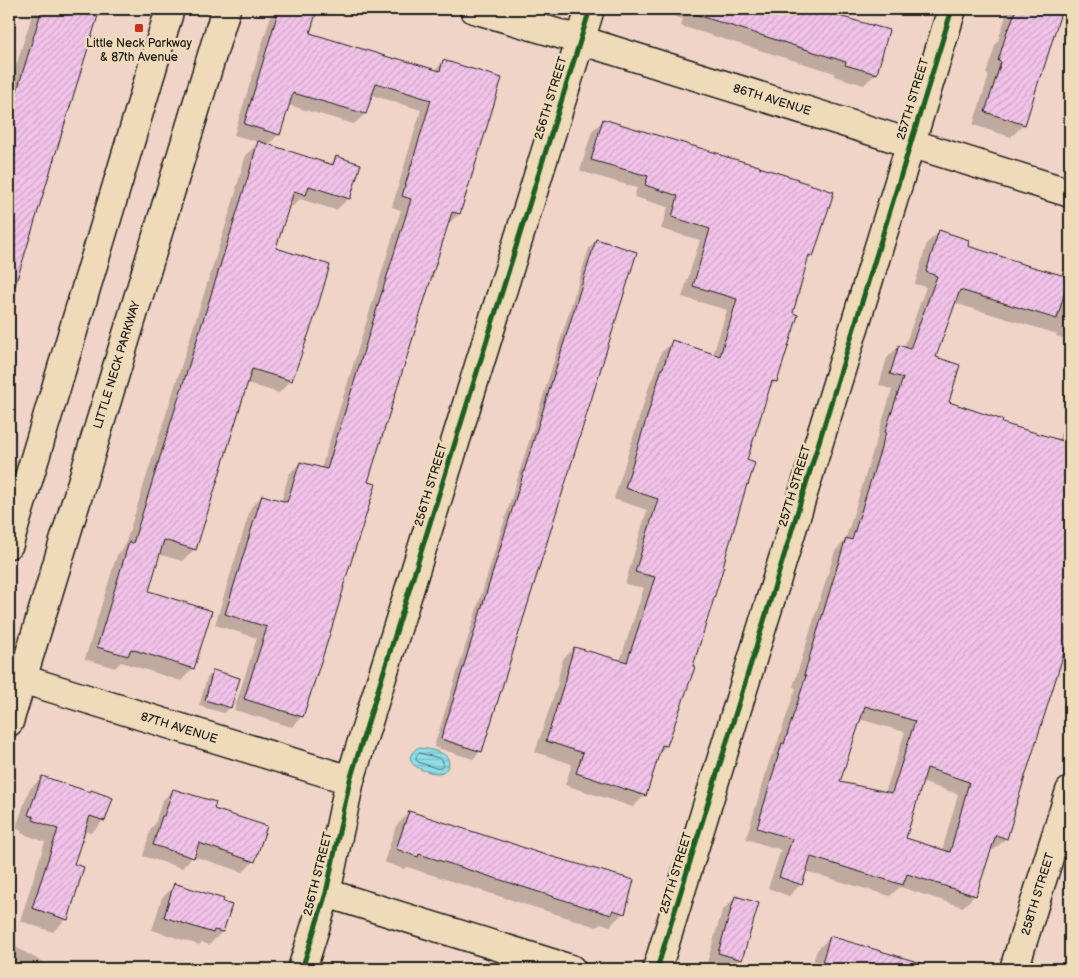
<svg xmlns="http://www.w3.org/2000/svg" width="1079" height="978" viewBox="0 0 1079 978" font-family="'Balsamiq Sans',sans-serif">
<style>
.water{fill:url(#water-rules);stroke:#609196}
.shadow{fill:#0003;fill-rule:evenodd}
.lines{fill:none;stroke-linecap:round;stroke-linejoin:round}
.shore{stroke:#4a6a6e;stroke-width:1}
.building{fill:url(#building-hatch);stroke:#1c1c1c;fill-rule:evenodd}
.minor-casing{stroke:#1c1c1c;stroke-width:31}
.major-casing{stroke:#1c1c1c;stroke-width:31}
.minor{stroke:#efdbb9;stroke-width:28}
.major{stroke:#efdbb9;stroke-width:28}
.cycleway-casing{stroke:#efdbb9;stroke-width:8}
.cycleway{stroke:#1b5e20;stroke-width:5}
.poi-dot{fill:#c8321e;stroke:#efdbb9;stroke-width:2}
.labels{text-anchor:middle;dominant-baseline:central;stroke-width:5;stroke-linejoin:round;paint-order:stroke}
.poi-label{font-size:12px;fill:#1c1c1c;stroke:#efdbb9}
.street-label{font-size:12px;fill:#1c1c1c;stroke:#efdbb9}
</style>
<defs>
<pattern id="water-rules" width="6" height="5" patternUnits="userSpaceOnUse" patternTransform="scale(1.25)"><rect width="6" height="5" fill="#8edfe8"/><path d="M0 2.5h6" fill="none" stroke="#7abfc6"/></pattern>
<pattern id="building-hatch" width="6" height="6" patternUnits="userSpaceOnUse" patternTransform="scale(1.25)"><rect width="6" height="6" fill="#f1c3e8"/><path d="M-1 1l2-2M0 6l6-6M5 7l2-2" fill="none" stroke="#cea7c6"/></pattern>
</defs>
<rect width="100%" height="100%" fill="#f0d4c7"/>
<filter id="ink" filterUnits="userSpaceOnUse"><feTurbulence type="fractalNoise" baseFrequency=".02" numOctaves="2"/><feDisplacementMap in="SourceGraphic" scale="10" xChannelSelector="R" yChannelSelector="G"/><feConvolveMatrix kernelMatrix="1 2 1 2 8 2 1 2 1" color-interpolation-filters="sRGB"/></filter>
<g filter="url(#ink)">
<path class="water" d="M417 748C425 748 442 751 447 757 452 764 446 773 438 773 425 773 398 763 417 748Z"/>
<path class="shadow" d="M34 9H99L9 301V94L13 80 12 79Z
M275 9H313L309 34 434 71 444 62 459 214 448 224 367 483 302 716 292 727 234 710 257 638 215 625 251 507 262 496 281 502 289 474 300 463 321 469 401 210 392 207 421 110 371 95 365 114 354 124 288 105 279 134 267 146 329 165 337 157 349 198 336 210 300 199 293 206 289 205 275 249 291 380 279 393 246 383 195 549 182 561 158 554 147 592 193 668 181 681 121 662 115 668 85 659 117 555 124 548 237 189H236L246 155 259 142 234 135 271 15Z
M651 9H816L837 16 876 73 864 85 834 76 835 73 681 26 683 19Z
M1008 9H1060L1041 74 1024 124 1011 137 973 125 989 75 986 74 996 43 998 41Z
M1070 112V138L1063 136Z
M604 120 812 256 805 262 775 382 769 389 746 461 747 484 745 486 666 746 658 754 645 795 633 807 565 785 572 764 535 752 558 683 557 682 563 659 574 648 620 661 644 588 625 584 647 510 614 499 651 380 653 378 661 353 672 342 713 355 727 310 682 297 700 240 661 229 668 207 634 197 637 188 580 171 592 131Z
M939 232 966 246 1017 264 1070 279V340L1056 336 1057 334 954 303 934 358 947 403 1001 423 1058 441 1070 406V628L1012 813 1006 838 994 850 990 848 975 895 963 907 900 887 890 896 805 871 801 884 789 896 768 888 781 850 746 839 771 756 774 753 796 688 793 687 835 551 845 541 892 390 879 385 887 358 899 346 904 348 926 287 915 284 927 243ZM859 719 905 732 885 793 838 783ZM921 782 958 794 942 851 904 839Z
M596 241 481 751 473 759 434 747 589 248Z
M213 672 230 707 224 713 199 706 207 678Z
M42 777 89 793 104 820 91 833 84 831 73 865 66 919 53 932 20 921 45 842 21 833 22 830 16 828 29 790Z
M173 790 212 810 254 861 243 872 193 856 182 868 143 856 151 828 155 824 162 801Z
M409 813 623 913 610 926 601 923 597 927 407 867 404 869 384 862 396 826Z
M175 885 221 903 230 905 222 932 209 945 202 942 199 945 152 930 162 898Z
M735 898 741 959 731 969H718L706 966 722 911Z
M830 937 934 969H811L817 950Z
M10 944 46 964 43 969H9V946Z"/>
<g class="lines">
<path class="shore" d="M419 753 439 758 443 761V766C442 767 441 768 440 768 436 769 431 766 427 765 420 763 411 761 419 753Z"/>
</g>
<path class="building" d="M42 9H100L15 286H9V117Z
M279 9H302L316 13 310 33 395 59 396 58 440 71 443 60 502 78 460 214 452 212 368 482 376 484 343 587H344L329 637 303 717 244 699 267 627 225 614 262 495 287 502 300 462 327 469 411 199 402 196 431 100 376 83 366 114 293 93 280 135 244 124Z
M695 9H820L839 15V16L889 30 877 74 845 65 846 62 694 14Z
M1016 9H1062L1042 74H1041L1025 125 985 112 1001 62 998 61 1008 28 1009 29Z
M603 119 720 154V155L759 166V167L798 179 797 180 834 192 813 257 809 255 793 313 798 315 777 382 772 381 747 460 755 463 748 485 747 484 723 566H724L693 666 695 667 667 746 662 745 646 796 576 773 583 753 546 741 568 671H567L574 647 627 662 655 577 635 572 658 499 625 488 662 368H663L672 340 720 356 737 299 693 286 710 229 672 217 678 196 645 185 648 176 591 160Z
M258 141 333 165 336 156 361 164 350 199 309 186 306 195 294 191 276 248 330 265 315 316 292 381 252 369 196 550 164 540 149 591 212 611 194 669 131 649 128 656 97 647 129 542 133 543 248 177Z
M939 230 969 240 968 246 1019 262V263L1069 277 1057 319 960 290 936 357 960 365 949 402 1003 420 1002 423 1070 443V634L1014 812H1015L1007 839 996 835 976 896 907 874 903 885 811 857 802 885 779 877 792 839 757 828 782 743 784 744 806 676 804 675 846 538 852 540 886 432H885L903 378 890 374 899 345 910 349 937 276 926 272ZM865 706 915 721 892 793 840 782ZM927 768 969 782 950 852 906 838Z
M596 239 637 252 482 752 441 739Z
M213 670 240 678 231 708 205 700Z
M42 776 90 792 91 790 113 798 105 821 90 816 74 864 84 867 68 920 32 908 58 829 33 820 34 817 28 815Z
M173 789 216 802 214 809 267 826 255 862 199 843 194 858 153 845 162 816H164Z
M409 811 505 842V841L536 852 634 880 625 914 613 910 611 915 419 854 418 857 396 849Z
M174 883 224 899 223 902 232 905 223 932 214 930 213 933 164 917Z
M735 896 759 903 742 960 718 953Z
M830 936 921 963 920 969H820Z"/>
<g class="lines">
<defs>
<path id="minor" d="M474 9 580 40 1070 193
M9 675 350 780
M326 893 571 969
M302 969 326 893 350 780 590 9
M657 969 952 9
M1014 969 1070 791"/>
<path id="major" d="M9 544 170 9
M9 722 226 9"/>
</defs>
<use href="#minor" class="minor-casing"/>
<use href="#major" class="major-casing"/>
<use href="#minor" class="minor"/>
<use href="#major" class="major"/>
<defs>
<path id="cycleway" d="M302 969 326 893 350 780 590 9
M657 969 952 9"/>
</defs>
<use href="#cycleway" class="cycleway-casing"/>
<use href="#cycleway" class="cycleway"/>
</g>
</g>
<rect class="poi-dot" x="134" y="23" width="10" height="10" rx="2.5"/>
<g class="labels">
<g class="poi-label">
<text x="139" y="43">Little Neck Parkway<tspan x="139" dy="14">&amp; 87th Avenue</tspan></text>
</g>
<g class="street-label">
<text transform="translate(551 98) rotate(-73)">256TH STREET</text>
<text transform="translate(913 99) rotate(-73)">257TH STREET</text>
<text transform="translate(772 100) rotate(17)">86TH AVENUE</text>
<text transform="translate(117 365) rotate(-73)">LITTLE NECK PARKWAY</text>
<text transform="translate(431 485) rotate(-73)">256TH STREET</text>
<text transform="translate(795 486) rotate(-73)">257TH STREET</text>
<text transform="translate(179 728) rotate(17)">87TH AVENUE</text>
<text transform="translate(676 873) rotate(-73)">257TH STREET</text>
<text transform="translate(318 874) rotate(-76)">256TH STREET</text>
<text transform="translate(1038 894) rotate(-73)">258TH STREET</text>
</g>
</g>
<rect width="1079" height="978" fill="none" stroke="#efdbb9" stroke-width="30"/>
<rect x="15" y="15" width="1049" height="948" fill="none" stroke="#1c1c1c" stroke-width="2" filter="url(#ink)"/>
</svg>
